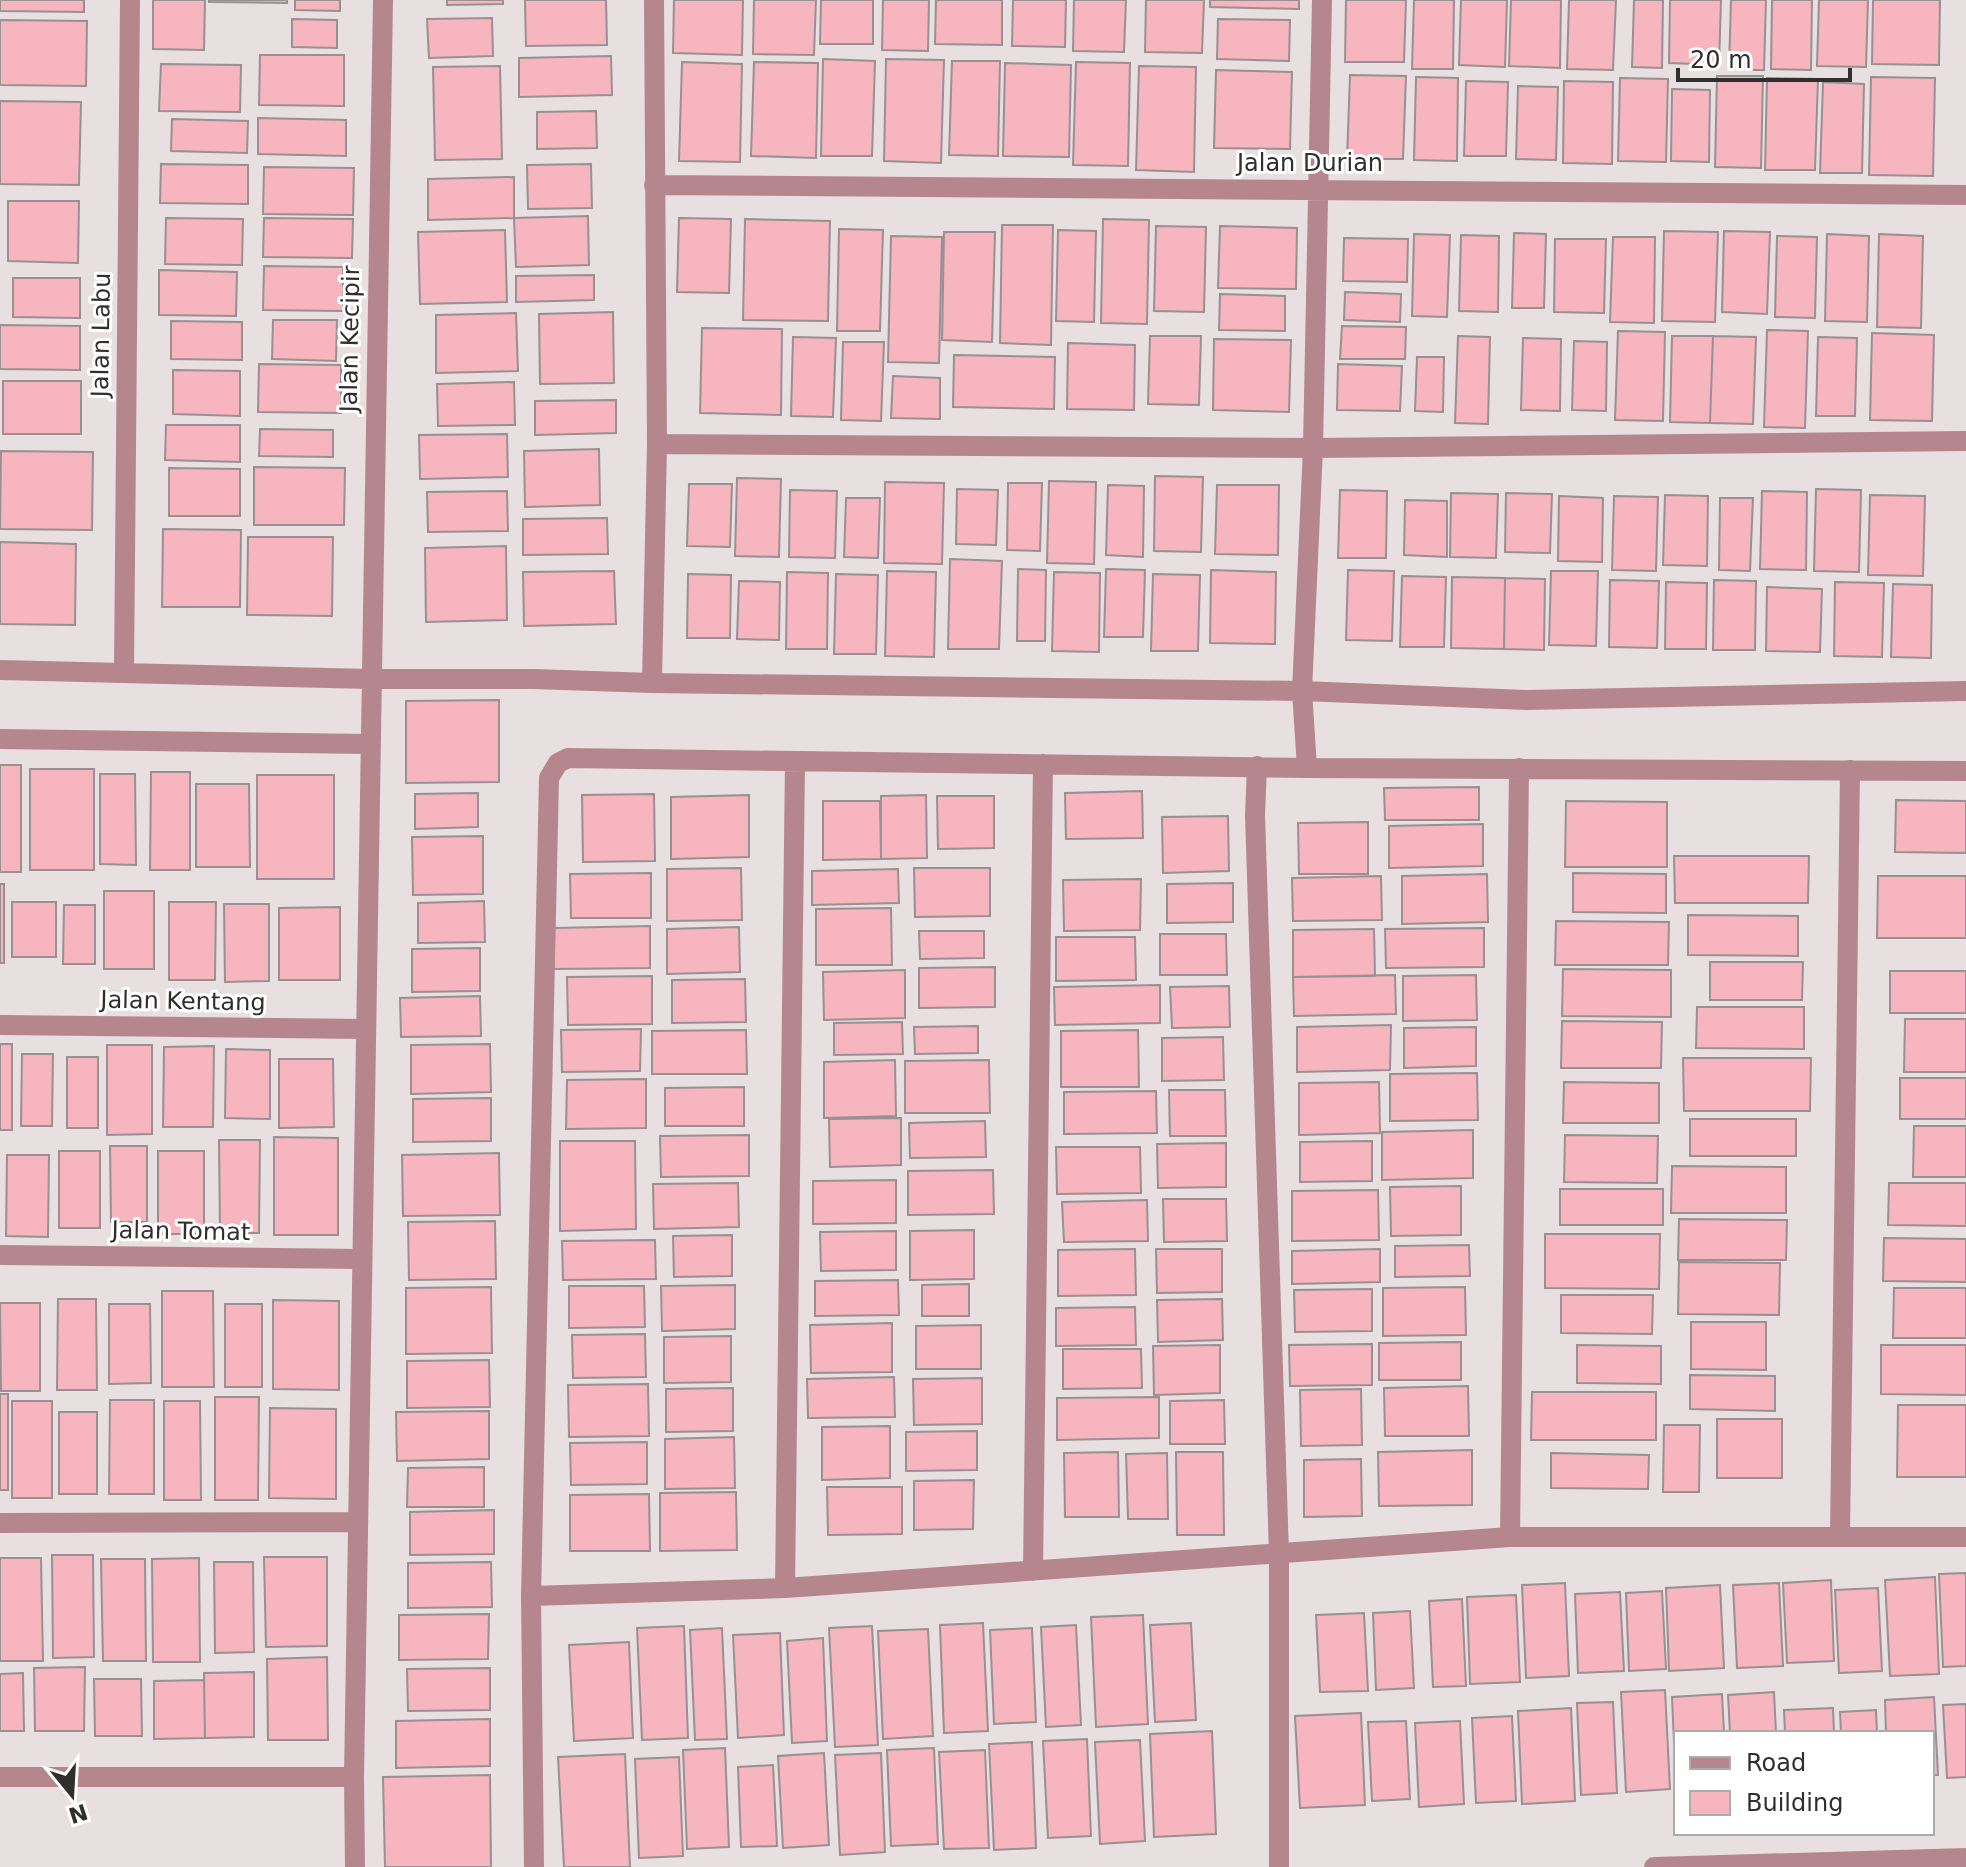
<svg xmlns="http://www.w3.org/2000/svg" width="1966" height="1867" viewBox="0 0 1966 1867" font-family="'DejaVu Sans',sans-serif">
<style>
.building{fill:#f7b5bf;stroke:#989091;stroke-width:2}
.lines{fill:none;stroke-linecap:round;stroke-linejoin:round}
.minor{stroke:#b5868e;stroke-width:20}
.labels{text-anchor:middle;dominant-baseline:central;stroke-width:6;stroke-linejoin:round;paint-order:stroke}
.street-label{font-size:24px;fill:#312e2e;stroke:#fff}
</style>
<rect width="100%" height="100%" fill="#e7dfe0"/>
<path class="building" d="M0 0H84V12L0 11Z
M153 0H205L204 50 153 49Z
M209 0H287V3L209 2Z
M295 0H340V11L295 10Z
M447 0H503V4L447 5Z
M525 0H606L607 45 526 46Z
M674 0H743L742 55 673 53Z
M754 0H816L814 55 753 54Z
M821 0H873V44H820Z
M883 0H929L928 51 882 50Z
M936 0H1002V45L935 44Z
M1013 0H1066L1065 47 1012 46Z
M1074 0H1126L1124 52 1073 51Z
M1146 0H1204L1202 53 1145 52Z
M1210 0H1299V9L1210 7Z
M1346 0H1406L1404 62H1345Z
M1414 0H1454L1453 69H1412Z
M1461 0H1507L1505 67 1459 65Z
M1511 0H1561L1560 68 1509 66Z
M1569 0H1616L1613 70 1567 69Z
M1634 0H1663L1662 68 1632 67Z
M1670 0H1721L1719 65 1669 63Z
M1731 0H1766L1764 70H1729Z
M1772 0H1812L1811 70 1771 69Z
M1819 0H1868L1866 67 1817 66Z
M1873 0H1940L1939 65 1872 64Z
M492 18 493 56 429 58 427 19Z
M292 19 337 20V48L292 47Z
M1218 19 1290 20 1289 61 1217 59Z
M0 20 87 21 86 86 0 85Z
M260 55H344V106L259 105Z
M611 56 612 95 519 97V58Z
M823 59 875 61 872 156H821Z
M886 59 944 60 941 163 884 161Z
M952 61H1000L998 156 949 155Z
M682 62 742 64 740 162 679 161Z
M754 62 818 63 816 158 751 156Z
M1076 62 1130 63 1128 166 1073 165Z
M1005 63 1071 65 1069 157 1003 156Z
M161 64 241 65 240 112 159 111Z
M500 66 502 159 435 160 433 67Z
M1139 66 1196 67 1194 172 1136 170Z
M1216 70 1292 72 1290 149 1214 148Z
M1350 75 1406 76 1403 159H1347Z
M1717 76H1763L1761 168 1715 167Z
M1416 77 1458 78 1457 161 1414 160Z
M1871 77 1935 78 1933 176 1869 175Z
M1620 78 1668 79 1666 162 1618 161Z
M1767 78 1818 79 1815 170H1765Z
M1466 81 1508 82 1506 156H1464Z
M1564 81 1613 82 1612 164 1563 163Z
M1823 82 1864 84 1862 173H1820Z
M1518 86 1558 87 1556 160 1516 159Z
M1672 89 1710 90 1709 162 1671 161Z
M0 101 81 102 79 185 0 184Z
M596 111 597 148 537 149V112Z
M258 118 346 120V156L258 154Z
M172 119 248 121 247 153 171 151Z
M161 164 248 165V204L160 203Z
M591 164 592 208 528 209 527 165Z
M264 167 354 168 353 215 263 214Z
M514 177V218L428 220V179Z
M8 201H79L78 263 8 261Z
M588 216 589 265 516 267 514 218Z
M166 218 243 219 242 265 165 264Z
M264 218 353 219 352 258 263 257Z
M679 218 731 219 729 293 677 292Z
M745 219 830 221 828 321 743 320Z
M1103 219 1149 220 1147 324 1101 323Z
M1002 225H1053L1051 345 1000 343Z
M1156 226 1206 227 1204 312 1154 311Z
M1220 226 1297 228 1296 289 1218 288Z
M839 229 883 230 880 331H837Z
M505 230 507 302 420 304 418 232Z
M1058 230 1096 231 1094 322 1056 321Z
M1664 231 1718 232 1715 322 1662 321Z
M1724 231 1770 232 1767 314 1722 312Z
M944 232H995L992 342 942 340Z
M1514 233 1546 234 1544 308H1512Z
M1414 234 1450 235 1447 317 1412 316Z
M1827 234 1869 236 1867 322 1825 321Z
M1879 234 1923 236 1921 328 1877 327Z
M1461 235 1499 236 1498 312 1459 311Z
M891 236 942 237 939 363 888 362Z
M1777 236 1817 237 1815 318 1775 317Z
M1613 237H1655L1654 323 1610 322Z
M1344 238 1408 239 1407 282 1343 281Z
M1555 239H1606L1604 313 1554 312Z
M264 266 343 267V311L263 310Z
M159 270 237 272 236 316 159 315Z
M594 275V300L516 302V276Z
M13 278H80V318L13 317Z
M1345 292 1401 294 1400 322 1344 320Z
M1220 294 1285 296V331L1219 330Z
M613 312 614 383 540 384 539 314Z
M516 313 518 371 436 373V315Z
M273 320H337L336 361 272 359Z
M171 321 242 322V360L171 359Z
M0 325 80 326V370L0 369Z
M1342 326 1406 327 1405 359H1340Z
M702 328 782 329 781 415 700 413Z
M1767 330 1808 331 1805 428 1764 427Z
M1618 331 1665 332 1663 421 1615 420Z
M1872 333 1934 335 1932 421 1870 420Z
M1150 336H1201L1199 405 1148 404Z
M1458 336 1490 337 1488 424 1455 423Z
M1672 336H1713L1710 423 1670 422Z
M1713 336 1756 337 1753 424 1710 423Z
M793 337 836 338 833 417 791 416Z
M1818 337 1857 338 1855 416H1816Z
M1523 338 1561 339 1560 411 1521 410Z
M1214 339 1291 340 1289 412 1213 410Z
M1574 341 1607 342 1606 411 1572 410Z
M843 342H884L881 421 841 420Z
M1068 343 1135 345 1134 410 1067 409Z
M954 355 1055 357 1054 409 953 407Z
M1417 357H1444L1443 412 1415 411Z
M259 364 341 365V413L258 412Z
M1338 364 1402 366 1400 411 1337 410Z
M173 370 240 371V416L173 414Z
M893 376 940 378V419L891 418Z
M3 381H81V434H3Z
M514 382 515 425 438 426 437 384Z
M616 400V433L535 435V401Z
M166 425H240V462L165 460Z
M260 429 333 430V457L259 456Z
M507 434 508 477 420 479 419 435Z
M599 449 600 505 525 507 524 451Z
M1 451 93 452 92 530 0 529Z
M254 467 345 468 344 525H254Z
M169 468 240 469V516H169Z
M1155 476 1203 477 1201 552 1154 551Z
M737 478 781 479 779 557 735 556Z
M1049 481 1096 482 1094 564 1047 563Z
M885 482 944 483 942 564 884 563Z
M1008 483H1042L1040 551 1007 550Z
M689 484H732L730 547 687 546Z
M1108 485 1144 486 1143 557 1106 555Z
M1217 485H1279L1278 555 1215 554Z
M957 489 998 490 996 545 956 544Z
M1816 489 1861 490 1859 572 1814 571Z
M790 490 837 491 835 558 789 557Z
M1340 490 1387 491 1386 558H1338Z
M507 491 508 531 428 532 427 492Z
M1762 491 1807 492 1806 570 1760 569Z
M1451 493 1498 494 1496 558 1450 557Z
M1506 493 1552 494 1550 553 1505 552Z
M1665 495 1708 496 1707 566 1663 565Z
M1870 495 1925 496 1923 576 1868 575Z
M1559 496 1603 498 1602 562 1558 561Z
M1614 496 1658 497 1656 571 1612 570Z
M846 498H880L878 558 844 557Z
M1720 498H1753L1750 571 1719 570Z
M1405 500 1447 501V557L1404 555Z
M607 518 608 554 523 555V519Z
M163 529 241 530 240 607H162Z
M248 537H333L332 616 247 615Z
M0 542 76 544 75 625 0 624Z
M506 546 507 620 426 622 425 548Z
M950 559 1002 561 999 649H948Z
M1018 569 1046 570 1045 641H1017Z
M1106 569 1145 570 1143 637H1104Z
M1211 570 1276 572 1275 644 1210 643Z
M1348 570 1394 571 1392 641 1346 640Z
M614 571 616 624 524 626 523 572Z
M887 571 936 572 934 657 885 656Z
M1551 571H1598L1596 646 1549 645Z
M787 572 828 573 827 649H786Z
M1054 572 1100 573 1099 652 1052 651Z
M688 574 731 575 730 638H687Z
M836 574 878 575 876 654H834Z
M1153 574 1200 575 1198 651H1151Z
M1402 576 1446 577 1444 647H1400Z
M1452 577 1505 578 1504 649 1451 648Z
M1505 578 1545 579 1544 650 1504 649Z
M1610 580 1659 581 1657 648 1609 647Z
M1714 580 1756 581 1755 650H1713Z
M739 581 780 582 779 640 737 639Z
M1666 582 1707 583 1706 649H1665Z
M1835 582 1884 583 1882 657 1834 656Z
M1893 584 1932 585 1931 658 1891 657Z
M1767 587 1822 589 1820 652 1766 651Z
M499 700V782L406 783V701Z
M0 765H21V872H0Z
M30 769H94V870H30Z
M151 772H190V870H150Z
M100 774H135L136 865 100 864Z
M257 775H334V879H257Z
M196 784H249L250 867H196Z
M1479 787V820H1385L1384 788Z
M1142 791 1143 838 1066 839 1065 793Z
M478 793V827L415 829V794Z
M654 794 655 861 583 862 582 795Z
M749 795V857L671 859V797Z
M926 795 927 858 881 859V796Z
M937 796H994V848L938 849Z
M1896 800 1966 801V853L1895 852Z
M823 801H880L881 859 823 860Z
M1566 801 1667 802V867H1565Z
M1228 816 1229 871 1163 873 1162 817Z
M1368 822V874H1299L1298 823Z
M1483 824V866L1389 868V826Z
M483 836V894L413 895 412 837Z
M1674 856H1809L1808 903H1675Z
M741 868 742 920 667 921V869Z
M914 868H990V916L915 917Z
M898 869 899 903 812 905V871Z
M651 873V918H571L570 874Z
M1573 873 1666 874V913L1573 912Z
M1487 874 1488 922 1402 924V876Z
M1381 876 1382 920 1293 921 1292 878Z
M1878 876H1966V938H1877Z
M1141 879 1140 930 1064 931 1063 880Z
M1233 883V922L1167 923V884Z
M0 884H4V963H0Z
M104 891H154V969H104Z
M484 901 485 942 418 943V903Z
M12 902H56V957H12Z
M169 902H216L215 980H169Z
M224 904H269V981L225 982Z
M64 905H95V964H63Z
M340 907V980H279V908Z
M891 908 892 965H816V909Z
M1688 915 1798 916V956L1688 955Z
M1556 921 1669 922 1668 965H1555Z
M650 926V968L554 969V928Z
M739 927 740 972 667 974V929Z
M1484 928V967L1386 968 1385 929Z
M1374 929 1375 976 1293 977V930Z
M919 931H984V958L920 959Z
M1160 934H1226L1227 975H1160Z
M1056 937H1135L1136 980 1056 981Z
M480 948V991L412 992V949Z
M1710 962H1803L1802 1000H1710Z
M995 967V1007L919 1008V968Z
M1563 969 1671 970V1017L1562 1016Z
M905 970V1018L824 1020 823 972Z
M1890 971H1966V1013H1890Z
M1395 975 1396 1014 1294 1016 1293 977Z
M1476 975 1477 1020 1403 1021V976Z
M652 976V1024L568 1025 567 977Z
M745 979 746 1022 672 1023V980Z
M1160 985V1023L1055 1025 1054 987Z
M1229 986 1230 1027 1172 1028 1170 987Z
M480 996 481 1036 401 1037 400 998Z
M1697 1007H1804V1049L1696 1048Z
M1905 1019H1966V1072H1904Z
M1562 1021 1662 1022 1661 1068H1561Z
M902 1022 903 1054 834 1055V1023Z
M1391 1025 1390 1070 1297 1072V1027Z
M978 1026V1053L915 1054 914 1027Z
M1476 1027V1066L1404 1068V1028Z
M641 1029 640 1071 562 1072 561 1030Z
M746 1030 747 1074H652V1031Z
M1138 1030 1139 1087H1061V1031Z
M1223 1037 1224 1080 1162 1081V1038Z
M0 1044H12V1130H0Z
M490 1044 491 1092 411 1094V1045Z
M107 1045H152V1134L107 1135Z
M214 1046 213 1127H163L164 1047Z
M226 1049 270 1050V1119L225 1118Z
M22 1054H53L52 1126H21Z
M67 1057H98V1128H67Z
M1683 1058H1811L1810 1111H1684Z
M279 1059H333L334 1127 279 1128Z
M895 1060 896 1116 824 1118V1062Z
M989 1060 990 1113H905V1061Z
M1477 1073 1478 1120 1390 1121V1074Z
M1900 1078H1966V1119H1900Z
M646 1079V1128L566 1129 567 1080Z
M1379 1082 1380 1133 1299 1135V1083Z
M1564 1082 1659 1083V1123H1563Z
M744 1087V1126H665V1088Z
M1169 1090H1225L1226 1136H1170Z
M1156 1091 1157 1133 1064 1134V1092Z
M491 1098V1141L413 1142V1099Z
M901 1118V1165L830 1167 829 1119Z
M1690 1119H1796V1156H1690Z
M985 1121 986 1157 910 1158 909 1123Z
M1914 1126H1966V1177H1913Z
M1473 1130V1178L1382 1180V1132Z
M749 1135V1176L661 1177 660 1136Z
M1565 1135 1658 1136 1657 1183 1564 1182Z
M274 1137 338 1138V1235H274Z
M219 1140H260L259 1233H220Z
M560 1141H635L636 1229 560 1231Z
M1372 1141V1181L1300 1182V1142Z
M1226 1143V1187L1158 1188 1157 1144Z
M110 1146H147V1222H111Z
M1056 1147H1140L1141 1193 1057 1194Z
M59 1151H100V1228H59Z
M158 1151H204V1234H158Z
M499 1153 500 1215 403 1216 402 1155Z
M7 1155H49L48 1237 6 1236Z
M1672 1166 1786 1167V1213H1671Z
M993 1170 994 1214 908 1215V1171Z
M896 1180V1223L813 1224V1181Z
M738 1183 739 1227 654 1229 653 1184Z
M1889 1183H1966V1226L1888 1225Z
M1461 1186V1235L1391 1236 1390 1187Z
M1560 1189H1663V1225H1560Z
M1378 1190 1379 1240 1292 1241V1191Z
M1163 1199H1226L1227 1241 1164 1242Z
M1147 1200 1148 1241 1064 1242 1062 1202Z
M1679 1219 1787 1220 1786 1260H1678Z
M495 1221 496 1279 409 1280 408 1222Z
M974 1230V1279L910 1280V1231Z
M896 1231V1270L821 1271 820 1232Z
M1545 1234H1660L1659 1289 1545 1288Z
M732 1235V1276L674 1277 673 1236Z
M1884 1238 1966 1239V1282L1883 1281Z
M655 1240 656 1279 563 1280 562 1241Z
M1469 1245 1470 1276 1395 1277V1246Z
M1135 1249 1136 1295 1058 1296V1250Z
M1156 1249H1222V1292L1157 1293Z
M1380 1249V1282L1292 1284V1251Z
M1679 1262 1780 1263 1779 1315 1678 1314Z
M898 1280 899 1315 815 1316V1281Z
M969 1284V1316H922V1285Z
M735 1285V1329L662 1331 661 1286Z
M569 1286H644L645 1327 569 1328Z
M491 1287 492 1353 406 1354V1288Z
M1465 1287 1466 1335 1383 1336V1288Z
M1894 1288H1966V1338H1893Z
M1372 1289V1331L1295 1332 1294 1290Z
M162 1291H213L214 1387H162Z
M1561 1295H1653L1652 1334 1561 1333Z
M58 1299H96L97 1390H57Z
M1222 1299 1223 1340 1158 1342 1157 1300Z
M273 1300 339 1301V1390L273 1389Z
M0 1303H40V1391H1Z
M109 1304H150L151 1383 109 1384Z
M225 1304H262V1387H225Z
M1135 1307 1136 1345 1056 1346V1308Z
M1691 1322H1766V1370L1691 1369Z
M892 1323V1372L811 1373 810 1325Z
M981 1325V1369H916V1326Z
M645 1334 646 1377 573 1378 572 1335Z
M731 1336V1382L664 1383V1337Z
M1461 1342V1380H1379V1343Z
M1372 1344V1385L1290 1386 1289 1345Z
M1220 1345V1393L1154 1395 1153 1346Z
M1577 1345 1661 1346V1384L1577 1383Z
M1881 1345H1966V1395L1881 1394Z
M1063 1349H1141L1142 1388 1063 1389Z
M489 1360 490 1407 407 1408V1361Z
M1690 1375 1775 1376V1411L1690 1409Z
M894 1377 895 1417 808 1418 807 1379Z
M982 1378V1424L914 1425 913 1379Z
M648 1384 649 1436 569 1437 568 1385Z
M1468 1386 1469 1436H1385L1384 1388Z
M733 1388V1431L666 1432V1389Z
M1361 1389 1362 1445 1301 1446 1300 1390Z
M1532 1392H1656V1440H1531Z
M0 1394H8V1490H0Z
M215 1397H259L258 1500H215Z
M1159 1397V1438L1057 1440V1398Z
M110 1400H154V1494H109Z
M1224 1400 1225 1444H1170V1401Z
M12 1401H52V1498H12Z
M164 1401H200L201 1500H164Z
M1898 1405H1966V1477H1897Z
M270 1408 336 1409V1499L269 1498Z
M489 1411V1459L397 1461 396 1412Z
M59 1412H97V1494H59Z
M1717 1419H1782V1478H1717Z
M1664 1425H1700L1699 1492H1663Z
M890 1426V1478L822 1480V1427Z
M977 1431V1470L906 1471V1432Z
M734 1437 735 1488 665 1489V1439Z
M647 1442V1484L571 1485 570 1443Z
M1472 1450V1505L1379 1506 1378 1452Z
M1118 1452 1119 1517H1065L1064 1453Z
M1176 1452H1223L1224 1535H1177Z
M1167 1453 1168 1519H1128L1126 1454Z
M1551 1453 1649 1455 1648 1489 1551 1488Z
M1361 1459 1362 1516 1304 1517V1460Z
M484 1467V1507H407L408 1468Z
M974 1480 973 1529 914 1530V1481Z
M827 1487H902V1534L828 1535Z
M736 1492 737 1550 660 1551V1493Z
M649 1494 650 1551H570V1495Z
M494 1510V1554L410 1555V1512Z
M52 1555H93L94 1657 53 1658Z
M264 1557H327V1646L266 1647Z
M0 1558H41L43 1661H0Z
M199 1558 200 1662H153L152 1559Z
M101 1559H145L146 1661H103Z
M214 1562H253L254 1652 215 1653Z
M491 1562 492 1607 408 1608V1563Z
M1966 1573V1666L1943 1667 1939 1574Z
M1935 1577 1939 1674 1890 1676 1885 1580Z
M1831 1580 1834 1661 1787 1663 1783 1583Z
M1565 1583 1569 1676 1526 1678 1522 1585Z
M1779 1583 1783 1666 1737 1668 1733 1585Z
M1720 1585 1724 1668 1669 1671 1666 1588Z
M1878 1588 1882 1671 1839 1673 1835 1590Z
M1662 1591 1666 1669 1629 1671 1626 1593Z
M1620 1592 1624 1671 1578 1673 1575 1594Z
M1516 1595 1520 1682 1470 1684 1467 1597Z
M1462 1599 1466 1686 1433 1687 1429 1601Z
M1410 1611 1414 1688 1376 1690 1373 1613Z
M1364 1613 1368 1691 1320 1692 1316 1615Z
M489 1614 488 1659 399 1660V1615Z
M1143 1615 1148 1724 1096 1727 1091 1617Z
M983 1623 988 1731 944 1733 940 1625Z
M1191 1623 1196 1720 1155 1722 1150 1625Z
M1076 1625 1081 1725 1046 1727 1041 1627Z
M684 1626 688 1738 642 1740 637 1628Z
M872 1626 878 1745 835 1747 829 1628Z
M722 1628 727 1739 695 1740 690 1630Z
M1032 1628 1036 1722 994 1724 990 1630Z
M928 1629 933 1736 883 1739 878 1631Z
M780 1633 784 1735 738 1738 733 1635Z
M823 1638 827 1741 792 1743 787 1641Z
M629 1642 633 1738 574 1741 569 1645Z
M327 1657 328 1740H268L267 1659Z
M85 1667 84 1731H35L34 1668Z
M490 1668V1710L408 1711 407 1669Z
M254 1672V1737L205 1738 204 1673Z
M23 1673 24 1731H0V1674Z
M94 1679H141L142 1736H95Z
M204 1680 205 1738 154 1739V1681Z
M1665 1690 1670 1789 1626 1792 1621 1692Z
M1774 1692 1776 1733H1730L1728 1695Z
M1722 1694 1724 1733H1676V1789L1672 1697Z
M1934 1697 1938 1775H1932V1733H1886L1885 1700Z
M1613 1702 1617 1793 1581 1795 1577 1703Z
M1966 1704V1777L1947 1778 1943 1705Z
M1571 1708 1575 1801 1522 1804 1518 1711Z
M1833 1708 1834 1733H1785L1784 1710Z
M1876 1710 1877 1733H1841L1840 1712Z
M1361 1713 1365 1805 1300 1808 1295 1716Z
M1512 1716 1516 1801 1476 1803 1472 1718Z
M490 1719V1766L396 1768V1721Z
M1406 1721 1410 1799 1372 1801 1368 1722Z
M1460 1721 1464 1804 1419 1807 1415 1723Z
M1212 1731 1216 1834 1154 1837 1150 1734Z
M1087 1739 1091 1836 1048 1838 1043 1741Z
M1140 1740 1145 1841 1100 1844 1095 1742Z
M1032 1742 1036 1848 994 1850 989 1744Z
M725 1748 729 1847 687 1849 683 1750Z
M934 1748 938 1844 891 1846 887 1750Z
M985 1750 989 1848 944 1849 939 1752Z
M824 1753 829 1845 783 1848 778 1756Z
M881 1753 885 1852 840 1855 835 1755Z
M625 1754 630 1867H564L558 1757Z
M679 1757 683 1856 639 1858 635 1759Z
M773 1765 777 1846 741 1847 738 1767Z
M490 1775 491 1867H385L383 1777Z"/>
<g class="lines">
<path class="minor" d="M654 185 1966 195
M657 444 1313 448 1966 441
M0 670 370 679H533L652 683 1302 691 1527 700 1966 691
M124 671 130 0
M652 683 657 444 654 0
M0 739 369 744
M1257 766 1255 815 1279 1554V1867
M1307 768 1302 691 1313 448 1322 0
M0 1025 365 1029
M0 1255 361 1259
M0 1523 357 1522
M1510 1537 1519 768
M1840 1537 1850 770
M1033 1571 1043 764
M785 1588 795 762
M531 1596 785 1588 1510 1537H1966
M0 1777H354
M355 1867 354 1777 383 0
M534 1867 531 1596 549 778 558 763 568 758 1307 768 1966 771
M1654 1867 1966 1858"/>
</g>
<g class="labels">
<g class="street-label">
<text x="1310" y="163">Jalan Durian</text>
<text transform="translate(101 335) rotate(-89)">Jalan Labu</text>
<text transform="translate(350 339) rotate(-89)">Jalan Kecipir</text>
<text transform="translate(183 1001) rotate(1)">Jalan Kentang</text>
<text transform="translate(181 1231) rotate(1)">Jalan Tomat</text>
</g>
</g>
<rect x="1674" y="1731" width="260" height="104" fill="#ffffff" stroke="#adabab" stroke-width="2"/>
<rect x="1690" y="1757" width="40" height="12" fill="#b5868e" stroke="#adabab" stroke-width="2"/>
<text x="1746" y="1771" font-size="24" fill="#312e2e">Road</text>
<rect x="1690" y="1791" width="40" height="24" fill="#f7b5bf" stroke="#adabab" stroke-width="2"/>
<text x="1746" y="1811" font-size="24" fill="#312e2e">Building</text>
<g transform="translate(72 1795) rotate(162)" stroke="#ffffff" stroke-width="6" paint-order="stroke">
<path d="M0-6L14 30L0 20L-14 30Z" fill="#312e2e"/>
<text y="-12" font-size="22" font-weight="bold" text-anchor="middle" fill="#312e2e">N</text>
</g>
<path d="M1678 68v12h172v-12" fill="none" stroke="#312e2e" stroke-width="4"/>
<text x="1690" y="68" font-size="24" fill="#312e2e" stroke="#ffffff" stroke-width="6" paint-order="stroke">20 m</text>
</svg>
